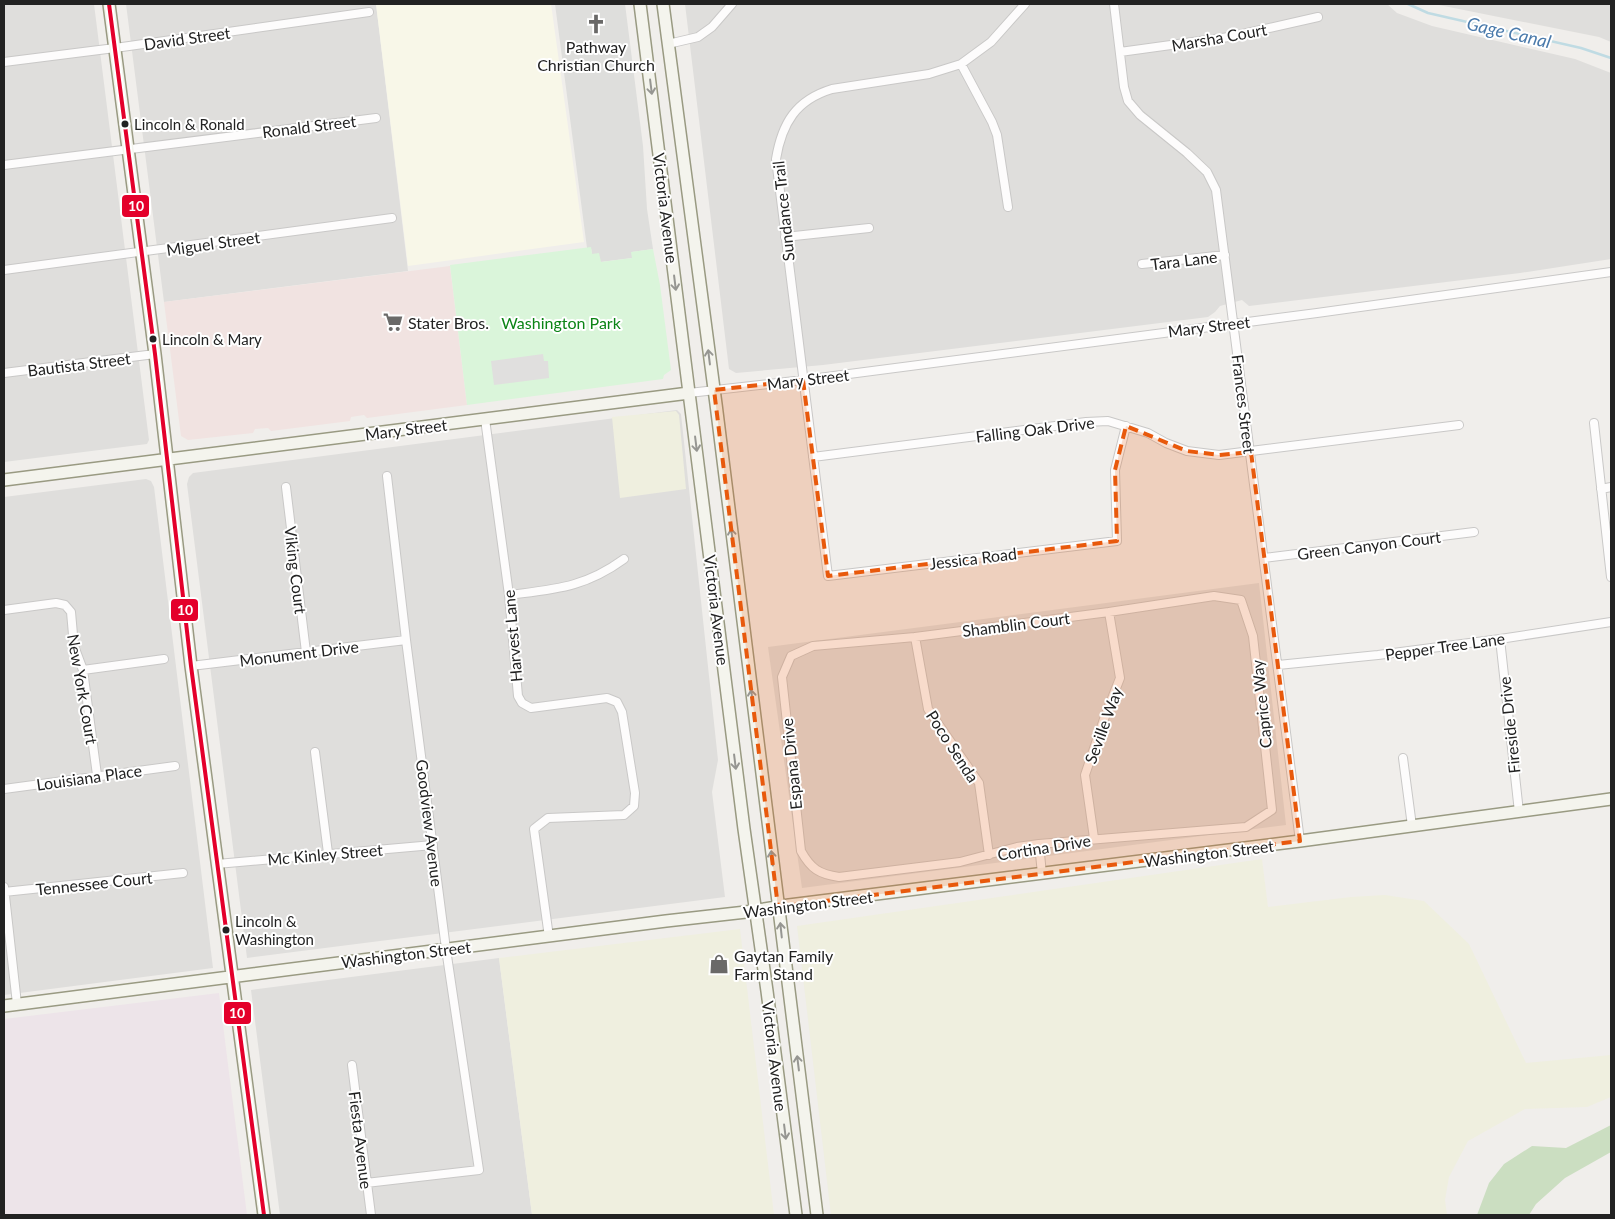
<svg xmlns="http://www.w3.org/2000/svg" width="1615" height="1219" viewBox="0 0 1615 1219" font-family="Lato,sans-serif">
<style>
.residential{fill:#dfdedc}
.commercial{fill:#f1e3e1}
.industrial{fill:#ede4e9}
.education{fill:#f8f7e8}
.religious{fill:#dededc}
.farmland{fill:#efefdf}
.forest{fill:#cbdec1}
.park{fill:#daf5da}
.parking{fill:#e0dfde}
.lines{fill:none;stroke-linecap:round;stroke-linejoin:round}
.stream{stroke:#bfdbe3;stroke-width:2.5}
.street-casing{stroke:#c9c8c7;stroke-width:10}
.secondary-casing{stroke:#999a82;stroke-width:14}
.street{stroke:#fdfcfc;stroke-width:8}
.secondary{stroke:#f4f4ed;stroke-width:11}
.bus-1-casing{stroke:#fff;stroke-width:8}
.bus-1{stroke:#e4002b;stroke-width:4}
.oneway{stroke:#969692}
.marked{fill:#e8590c;fill-opacity:0.2;stroke:#e8590c;stroke-width:4;stroke-dasharray:10 6;stroke-linejoin:round}
.bus-dot{fill:#222;stroke:#fff;stroke-width:2}
.labels{text-anchor:middle;dominant-baseline:central;stroke-width:4;stroke-linejoin:round;paint-order:stroke}
.bus-label{font-size:15px;fill:#222;stroke:#fff;text-anchor:start}
.street-label{font-size:16px;fill:#222;stroke:#fff}
.poi-label{font-size:16px;fill:#222;stroke:#fff;text-anchor:start}
.park-label{font-size:16px;fill:#0c8416;stroke:#fff}
.water-label{font-size:18px;font-style:italic;fill:#4a7aab;stroke:#fff}
.line-badge{stroke:#fff;stroke-width:2}
.badge-label{font-size:14px;text-anchor:middle;font-weight:bold;fill:#fff}
</style>
<rect width="100%" height="100%" fill="#f0eeeb"/>
<path class="residential" d="M4 4H94L149 440 147 444 4 462Z
M126 4H376L408 271 164 302Z
M685 4H1387L1397 13 1432 26 1575 59 1611 73V259L1520 273 1249 306 1242 300 1220 306 1215 312 1208 317 823 365 736 373 729 369Z
M1434 4H1611V42L1599 37Z
M677 410 681 414 718 760 712 792 725 897 247 958 187 484 189 477 193 473Z
M146 479 151 481 154 487 213 968 4 995V497Z
M1259 583 1286 825 802 888 768 647Z
M499 958 532 1215H280L251 990Z"/>
<path class="commercial" d="M450 266 467 405 367 418 364 415 351 417 350 421 271 431 268 428 255 429 253 433 188 440 181 436 164 302Z"/>
<path class="industrial" d="M219 993 247 1215H4V1019Z"/>
<path class="education" d="M376 4H551L584 242 408 266Z"/>
<path class="religious" d="M555 4H625L643 146 647 209 653 249 632 252V258L600 262 592 254 591 248H587Z"/>
<path class="farmland" d="M676 411 679 415 686 489 620 498 612 417Z
M1262 859 1268 907 1351 897 1385 895 1424 901 1469 944 1526 1063 1611 1055V1097L1587 1107 1525 1109 1468 1141 1449 1177 1445 1200 1447 1215H831L797 926Z
M740 929 774 1215H532L499 958Z"/>
<path class="forest" d="M1611 1125V1152L1565 1178 1536 1204 1529 1215H1477L1489 1183 1504 1164 1532 1146 1566 1148Z"/>
<path class="park" d="M591 247 592 254 599 253 601 262 632 258 631 252 653 249 660 285 671 370 664 375 663 379 467 405 450 265Z"/>
<path class="parking" d="M543 354 544 361H548L549 378 494 385 491 361Z"/>
<g class="lines">
<path class="stream" d="M1408 4 1428 13 1581 48 1611 58"/>
<defs>
<path id="street" d="M1025 4 991 42 961 64 929 74 832 89C796 100 782 123 776 159L828 576 1117 541 1115 470 1126 426
M1114 4 1124 87 1128 101 1140 115 1187 153 1207 172 1216 190 1300 841
M668 44 698 37 712 27 732 4
M1120 52 1229 37 1318 17
M4 62 115 48 369 12
M961 64 992 122 997 135 1008 207
M4 165 376 118
M785 237 869 228
M1142 264 1225 255
M4 270 392 218
M4 373 155 354
M689 393 803 380 1317 313 1611 272
M485 419 509 595 518 696 522 703 531 708 607 698 617 702 622 712 635 793 634 806 624 815 548 818 534 829 549 937
M1594 423 1611 577
M813 457 1086 422 1108 421 1148 433 1166 443 1187 451 1219 455 1459 425
M286 487 306 652
M1601 489 1611 487
M1264 558 1474 532
M509 595C555 589 584 588 624 559
M1214 596 1241 600 1253 636 1272 810 1246 827 1039 844 1017 847 960 862 839 877C819 874 811 869 801 851L782 677 791 656 813 646 915 637 1109 612Z
M4 610 56 603 65 605 71 612 74 646 83 670 97 775
M915 637 928 709 979 783 989 855
M1500 639 1519 812
M1278 665 1378 655 1500 639 1611 622
M191 666 406 640
M83 670 164 659
M315 752 328 853
M1403 758 1412 826
M4 789 175 766
M1094 838 1085 775 1104 719 1120 678 1109 612
M1039 844 1042 874
M217 864 433 845
M4 887 17 1004
M4 892 183 873
M352 1065 371 1215
M366 1183 479 1170 446 949 406 640 387 476"/>
<path id="secondary" d="M109 4 155 354 191 666 264 1215
M640 4 744 829 767 991 796 1215
M663 4 716 404 817 1215
M4 480 689 393
M4 1006 666 921 746 912 789 905 1300 841 1611 799"/>
</defs>
<use href="#street" class="street-casing"/>
<use href="#secondary" class="secondary-casing"/>
<use href="#street" class="street"/>
<use href="#secondary" class="secondary"/>
<defs>
<path id="bus-1" d="M109 4 155 354 191 666 264 1215"/>
</defs>
<use href="#bus-1" class="bus-1-casing"/>
<use href="#bus-1" class="bus-1"/>
</g>
<defs><path id="oneway-shaft" d="M-6 0H5M1.5-3L5.5 0L1.5 3" fill="none" stroke-width="1.6" stroke-linecap="round" stroke-linejoin="round" transform="scale(1.25)"/></defs>
<g class="oneway">
<use href="#oneway-shaft" transform="translate(651 87) rotate(83)"/>
<use href="#oneway-shaft" transform="translate(675 283) rotate(83)"/>
<use href="#oneway-shaft" transform="translate(709 357) rotate(-97)"/>
<use href="#oneway-shaft" transform="translate(696 444) rotate(83)"/>
<use href="#oneway-shaft" transform="translate(732 536) rotate(-97)"/>
<use href="#oneway-shaft" transform="translate(752 697) rotate(-97)"/>
<use href="#oneway-shaft" transform="translate(735 762) rotate(83)"/>
<use href="#oneway-shaft" transform="translate(772 858) rotate(-97)"/>
<use href="#oneway-shaft" transform="translate(781 930) rotate(-96)"/>
<use href="#oneway-shaft" transform="translate(798 1063) rotate(-97)"/>
<use href="#oneway-shaft" transform="translate(785 1132) rotate(83)"/>
</g>
<path class="marked" d="M803 380 828 576 1117 541 1115 470 1126 426 1187 451 1219 455 1251 452 1300 841 778 907 714 390Z"/>
<defs>
<symbol id="church-bare" viewBox="-9 -9 18 18"><path d="M-1.2-6h2.4v3.5h3.3v2.4h-3.3V6h-2.4V-.1h-3.3v-2.4h3.3Z" fill="#6a6968" stroke="#fff" stroke-width="2.5" paint-order="stroke"/></symbol>
<symbol id="supermarket-bare" viewBox="-9 -9 18 18"><path d="M-6-5.5h2.5l.6 2H6L4.5 2H-2.5L-4.4-4H-6ZM-1.5 3.2a1.3 1.3 0 1 0 .1 0ZM3 3.2a1.3 1.3 0 1 0 .1 0Z" fill="#6a6968" stroke="#fff" stroke-width="2.5" paint-order="stroke"/></symbol>
<symbol id="shop-bare" viewBox="-9 -9 18 18"><path d="M-5-2.5h2.3a2.7 3.5 0 0 1 5.4 0H5L5.5 6h-11ZM-1.5-2.5h3a1.5 2.3 0 0 0-3 0Z" fill="#6a6968" stroke="#fff" stroke-width="2.5" paint-order="stroke"/></symbol>
</defs>
<g fill-rule="evenodd">
<use href="#church-bare" x="582" y="10" width="28" height="28"/>
<use href="#supermarket-bare" x="379" y="308" width="28" height="28"/>
<use href="#shop-bare" x="705" y="950" width="28" height="28"/>
</g>
<g class="bus-dot">
<circle cx="125" cy="124" r="4.5"/>
<circle cx="153" cy="339" r="4.5"/>
<circle cx="226" cy="930" r="4.5"/>
</g>
<g class="labels">
<g class="bus-label">
<text x="134" y="124">Lincoln &amp; Ronald</text>
<text x="162" y="339">Lincoln &amp; Mary</text>
<text x="235" y="921">Lincoln &amp;<tspan x="235" dy="18">Washington</tspan></text>
</g>
<g class="street-label">
<text transform="translate(1219 37) rotate(-10)">Marsha Court</text>
<text transform="translate(187 38) rotate(-8)">David Street</text>
<text transform="translate(309 126) rotate(-7)">Ronald Street</text>
<text transform="translate(666 208) rotate(83)">Victoria Avenue</text>
<text transform="translate(783 211) rotate(-96)">Sundance Trail</text>
<text transform="translate(213 243) rotate(-8)">Miguel Street</text>
<text transform="translate(1184 260) rotate(-7)">Tara Lane</text>
<text transform="translate(1209 326) rotate(-7)">Mary Street</text>
<text transform="translate(79 364) rotate(-7)">Bautista Street</text>
<text transform="translate(808 379) rotate(-7)">Mary Street</text>
<text transform="translate(1244 404) rotate(83)">Frances Street</text>
<text transform="translate(406 429) rotate(-7)">Mary Street</text>
<text transform="translate(1035 429) rotate(-7)">Falling Oak Drive</text>
<text transform="translate(1369 545) rotate(-7)">Green Canyon Court</text>
<text transform="translate(973 558) rotate(-7)">Jessica Road</text>
<text transform="translate(296 570) rotate(83)">Viking Court</text>
<text transform="translate(717 610) rotate(83)">Victoria Avenue</text>
<text transform="translate(1016 624) rotate(-7)">Shamblin Court</text>
<text transform="translate(512 636) rotate(-95)">Harvest Lane</text>
<text transform="translate(1445 646) rotate(-8)">Pepper Tree Lane</text>
<text transform="translate(299 653) rotate(-7)">Monument Drive</text>
<text transform="translate(83 689) rotate(80)">New York Court</text>
<text transform="translate(1261 704) rotate(-96)">Caprice Way</text>
<text transform="translate(1103 725) rotate(-70)">Seville Way</text>
<text transform="translate(1509 725) rotate(-96)">Fireside Drive</text>
<text transform="translate(953 746) rotate(57)">Poco Senda</text>
<text transform="translate(791 764) rotate(-96)">Espana Drive</text>
<text transform="translate(89 777) rotate(-8)">Louisiana Place</text>
<text transform="translate(430 823) rotate(83)">Goodview Avenue</text>
<text transform="translate(1044 847) rotate(-9)">Cortina Drive</text>
<text transform="translate(1209 853) rotate(-7)">Washington Street</text>
<text transform="translate(325 854) rotate(-5)">Mc Kinley Street</text>
<text transform="translate(94 883) rotate(-6)">Tennessee Court</text>
<text transform="translate(808 904) rotate(-7)">Washington Street</text>
<text transform="translate(406 954) rotate(-7)">Washington Street</text>
<text transform="translate(775 1056) rotate(83)">Victoria Avenue</text>
<text transform="translate(361 1140) rotate(83)">Fiesta Avenue</text>
</g>
<g class="poi-label">
<text x="596" y="46" text-anchor="middle">Pathway<tspan x="596" dy="18">Christian Church</tspan></text>
<text x="408" y="322">Stater Bros.</text>
<text x="734" y="955">Gaytan Family<tspan x="734" dy="18">Farm Stand</tspan></text>
</g>
<g class="park-label">
<text x="561" y="322">Washington Park</text>
</g>
<g class="water-label">
<text transform="translate(1509 32) rotate(13)">Gage Canal</text>
</g>
</g>
<g class="line-badge">
<rect x="121" y="194" width="29" height="24" rx="5" fill="#e4002b"/>
<rect x="170" y="598" width="29" height="24" rx="5" fill="#e4002b"/>
<rect x="223" y="1001" width="29" height="24" rx="5" fill="#e4002b"/>
</g>
<g class="badge-label">
<text x="136" y="211">10</text>
<text x="185" y="615">10</text>
<text x="237" y="1018">10</text>
</g>
<rect width="1615" height="1219" fill="none" stroke="#222222" stroke-width="10"/>
</svg>
